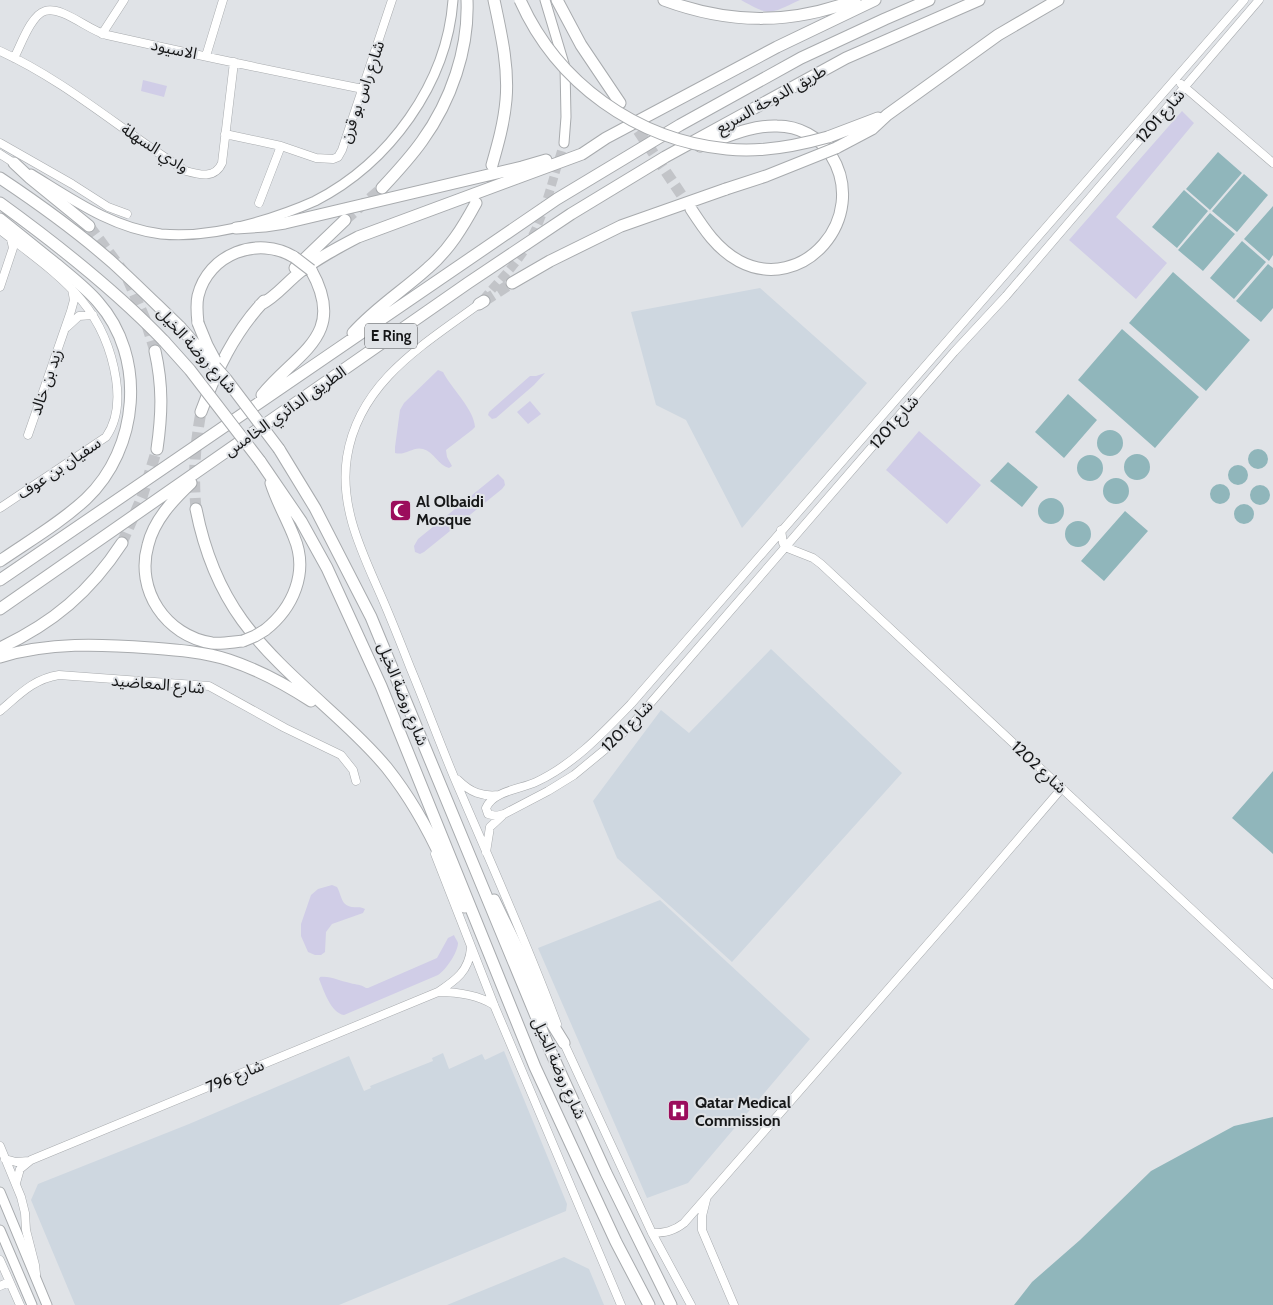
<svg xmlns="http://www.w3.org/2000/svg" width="1273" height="1305" viewBox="0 0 1273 1305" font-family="Cabin,'Noto Sans Arabic',sans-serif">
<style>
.built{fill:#ced7e0}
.green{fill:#d0cde7}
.water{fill:#90b6bb}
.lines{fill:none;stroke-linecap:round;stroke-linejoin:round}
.major-tunnel{stroke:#c2c4c8;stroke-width:9;stroke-dasharray:9 4.5;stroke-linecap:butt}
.highway-tunnel{stroke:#c2c4c8;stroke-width:11;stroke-dasharray:11 5.5;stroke-linecap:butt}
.minor-casing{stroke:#a8abae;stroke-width:9}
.major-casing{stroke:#a8abae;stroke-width:11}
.highway-casing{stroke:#a8abae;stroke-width:13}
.minor{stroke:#fff;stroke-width:8}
.major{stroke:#fff;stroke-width:9}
.highway{stroke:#fff;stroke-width:11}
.highway-bridge-casing{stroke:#a8abae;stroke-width:13;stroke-linecap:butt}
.highway-bridge{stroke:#fff;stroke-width:11}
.labels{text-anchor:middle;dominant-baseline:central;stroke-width:4;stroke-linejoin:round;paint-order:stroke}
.shield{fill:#e0e3e7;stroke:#535456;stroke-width:1}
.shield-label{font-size:15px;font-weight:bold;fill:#161718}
.street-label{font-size:16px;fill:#161718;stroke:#e0e3e7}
.poi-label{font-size:16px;font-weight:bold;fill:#161718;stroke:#e0e3e7;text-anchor:start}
</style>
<rect width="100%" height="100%" fill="#e0e3e7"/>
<path class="built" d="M760 288 867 383 742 528 686 420 656 405 631 312Z
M771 649 902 773 732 962 617 858 593 801 661 710 689 733Z
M660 900 810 1039 688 1183 647 1198 538 948Z
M504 1051 567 1204 566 1211 339 1305H75L31 1200 38 1184 189 1124 349 1056 364 1091 371 1088 370 1086 433 1061 432 1058 443 1053 449 1069 482 1054 485 1060Z
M564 1257 589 1269 604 1305H447Z"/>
<path class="green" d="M741 0H800C769 14 771 17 741 0Z
M143 80 167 86 164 97 141 91Z
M1182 111 1194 123 1116 217 1167 263 1136 299 1069 240Z
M438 370 443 372C451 388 474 409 475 427L472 430 446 450 447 457 452 466 449 468C438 465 434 452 423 449 413 446 406 456 395 453V447L400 410 404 403Z
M545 373 534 385 496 418 492 419 488 415 489 412 530 376H536Z
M530 401 541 414 528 424 517 412Z
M919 431 981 485 947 524 886 470Z
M498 474 504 480 505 485 502 489 424 552 420 554 415 552 414 546 418 539Z
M332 885 337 887C340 892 341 899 344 903 350 910 359 905 365 909L363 913 332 924 326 932 325 952 321 955H315L308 952 301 936V924L311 895 318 889Z
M454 935C454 936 458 942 458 943 458 952 446 970 438 975L344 1015C331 1013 324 991 319 979L320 977C332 976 339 981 350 983 357 985 360 984 366 988H368L437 958 448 938Z"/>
<path class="water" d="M1218 152 1242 173 1210 210 1186 189Z
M1244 174 1268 195 1237 232 1212 211Z
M1184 190 1208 211 1177 248 1152 227Z
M1273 206V255L1269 261 1244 239Z
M1210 213 1235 234 1203 271 1178 250Z
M1242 241 1266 262 1234 299 1210 278Z
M1268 264 1273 268V308L1261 322 1236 301Z
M1173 272 1250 340 1206 391 1129 323Z
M1122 329 1199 397 1155 448 1078 380Z
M1068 394 1097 420 1064 458 1035 432Z
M1097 443a13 13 0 1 1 26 0a13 13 0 1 1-26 0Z
M1248 459a10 10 0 1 1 20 0a10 10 0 1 1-20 0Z
M1124 467a13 13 0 1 1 26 0a13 13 0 1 1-26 0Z
M1077 468a13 13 0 1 1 26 0a13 13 0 1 1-26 0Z
M1008 462 1038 487 1022 507 990 481Z
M1228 475a10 10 0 1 1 20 0a10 10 0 1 1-20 0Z
M1103 491a13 13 0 1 1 26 0a13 13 0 1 1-26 0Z
M1210 494a10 10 0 1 1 20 0a10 10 0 1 1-20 0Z
M1250 495a10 10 0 1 1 20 0a10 10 0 1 1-20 0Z
M1038 511a13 13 0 1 1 26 0a13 13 0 1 1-26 0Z
M1234 514a10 10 0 1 1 20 0a10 10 0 1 1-20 0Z
M1125 511 1148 531 1104 581 1081 561Z
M1065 534a13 13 0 1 1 26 0a13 13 0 1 1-26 0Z
M1273 771V854L1232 818Z
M1273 1117V1305H1014L1032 1282 1080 1240 1151 1171 1234 1126Z"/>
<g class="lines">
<path class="major-tunnel" d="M483 300C495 285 510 271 521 255 544 223 552 180 564 143"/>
<path class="highway-tunnel" d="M629 117 691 209
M345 220 382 188
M89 226 126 275 145 319 155 351
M484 301 512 283
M196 509C193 476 195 445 201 412
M122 543 142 497 157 449"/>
<defs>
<path id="minor" d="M102 34 124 0
M0 51C68 82 123 132 186 171 200 175 215 179 222 163L234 62
M206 56 223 0
M14 58C21 45 31 15 45 11 63 6 89 31 107 35 192 54 278 72 363 89
M1181 84 1273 163
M225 134 281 146 316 158 333 159 338 157 342 150 392 0
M0 143 72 184 108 207 127 214
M0 154 14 163
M259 203 281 146
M0 230C56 274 104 302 116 379 119 399 118 420 106 437L0 508
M0 287 13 248 11 239
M479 304C423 345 359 382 347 457 339 508 363 554 382 598 392 621 401 644 410 667 425 703 439 741 454 777 489 859 526 940 557 1024
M67 327 79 316 93 315
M28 435 71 311 74 300 72 289
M781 530 783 543 785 547 813 558 821 564 1273 985
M0 711C19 695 33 679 59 675L209 686 285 728 341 755 353 770 356 781
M458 780C470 792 482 797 499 795
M504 814 496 816 488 814 486 808C493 791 521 789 536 782 573 765 603 733 631 704L1244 0
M486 852 490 827 504 814 548 791 574 775 608 747 635 721 954 352 1006 296 1259 0
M435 854 494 1005 621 1305
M438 992C456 992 478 995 494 1005
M562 1039 652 1233 691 1305
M0 1146 21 1197 25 1213 26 1230 35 1265 36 1274
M5 1159 16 1162 29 1161
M16 1183 20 1169 31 1160 438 992C456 980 469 971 471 948
M706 1200 702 1216V1230L734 1305
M652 1233C665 1233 674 1231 684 1223L967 899 1062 788
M0 1260 20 1305
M0 1286 9 1282"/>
<path id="major" d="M545 0 565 67 566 117 564 143
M31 174C72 199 112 228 161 234 193 237 223 232 254 223 275 217 295 210 315 201 389 163 447 84 453 0
M0 1192 47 1305
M0 1230 32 1305"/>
<path id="highway" d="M557 0 581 45 620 103
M664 0C729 24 790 25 855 0
M828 137 878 118
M836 148 872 129 887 115 998 35 1058 0
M14 163 30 178 89 226
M492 165C498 144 504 123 506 100 509 67 501 33 494 0
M0 178C39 204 78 232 113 263 136 284 158 306 180 327
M382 188C396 173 410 158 422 141 451 101 469 49 467 0
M0 203C58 245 114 289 164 341
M691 209C704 229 717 249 739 261 803 295 870 218 831 155 819 137 799 126 777 126 750 125 725 138 700 146
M0 219C19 234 37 249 56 264 70 276 86 288 98 302 147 357 139 449 86 499 60 523 29 541 0 561
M236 228 265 226 285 223 522 167 546 160
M295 268 345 220
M512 283 550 261 621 226 726 189
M479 304 484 301
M260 305C276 297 286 283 300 272 318 258 337 248 358 237L582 154 606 138 777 47 875 0
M198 323C197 314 196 305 198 296 208 254 258 235 294 257
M353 333C375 308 404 290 428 268 449 250 463 227 476 203
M155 351C163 386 162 414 157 449
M262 395C297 352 348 336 311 270
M201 412C216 371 234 333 264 301
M279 449 315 508 371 617 550 1050 606 1173 671 1305
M260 461 301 521 327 568 381 686 535 1067 616 1242 649 1305
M191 483C173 500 154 520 148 545 135 590 166 636 212 643 222 644 232 642 243 641
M196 509C215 605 257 644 326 707 347 726 369 746 387 768 410 797 428 829 443 862 450 877 455 893 464 907
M0 580 557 199 680 125 801 58 885 19 929 0
M0 609 468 283 571 214 665 157 846 58 979 0
M265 630C293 608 309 572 294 537 287 519 277 502 271 483
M0 648C53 623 90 592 122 543
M0 657C49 642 100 644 151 648 177 650 204 652 229 660 259 670 285 684 311 701
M494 900 525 964 543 1009 564 1043"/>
</defs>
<use href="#minor" class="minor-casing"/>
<use href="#major" class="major-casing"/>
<use href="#highway" class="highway-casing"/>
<use href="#minor" class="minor"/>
<use href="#major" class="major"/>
<use href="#highway" class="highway"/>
<defs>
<path id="highway-bridge" d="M520 0C557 83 636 140 727 149 761 153 796 146 828 137
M726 189 766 176 836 148
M294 257 311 270
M198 323 207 345 215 360
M180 327 226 379 279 449
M164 341 190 370 260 461
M243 641 255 636 265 630"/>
</defs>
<use href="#highway-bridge" class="highway-bridge-casing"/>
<use href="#highway-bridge" class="highway-bridge"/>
</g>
<defs>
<symbol id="mosque-square" viewBox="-11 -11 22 22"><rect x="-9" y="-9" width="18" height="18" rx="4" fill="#9b0d5c" stroke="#e0e3e7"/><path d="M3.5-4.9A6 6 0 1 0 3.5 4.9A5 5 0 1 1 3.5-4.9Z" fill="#fff"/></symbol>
<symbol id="hospital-square" viewBox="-11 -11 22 22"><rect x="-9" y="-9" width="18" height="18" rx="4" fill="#9b0d5c" stroke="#e0e3e7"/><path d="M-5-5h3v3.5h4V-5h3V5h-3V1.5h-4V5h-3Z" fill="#fff"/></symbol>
</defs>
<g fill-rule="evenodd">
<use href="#mosque-square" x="388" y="498" width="25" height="25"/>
<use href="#hospital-square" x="666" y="1098" width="25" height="25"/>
</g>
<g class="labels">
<rect class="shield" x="365" y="323.5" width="52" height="25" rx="4"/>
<g class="shield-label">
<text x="391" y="336">E Ring</text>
</g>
<g class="street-label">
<text transform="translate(174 49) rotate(12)">الاسيود</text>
<text transform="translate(362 92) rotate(-71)">شارع راس بو قرن</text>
<text transform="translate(771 99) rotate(-29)">طريق الدوحة السريع</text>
<text transform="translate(1160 116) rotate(-49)">شارع 1201</text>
<text transform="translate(155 148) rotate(33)">وادي السهلة</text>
<text transform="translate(197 350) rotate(48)">شارع روضة الخيل</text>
<text transform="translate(46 382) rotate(-71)">زيد بن خالد</text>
<text transform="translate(285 411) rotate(-35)">الطريق الدائري الخامس</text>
<text transform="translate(894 422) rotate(-49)">شارع 1201</text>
<text transform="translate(59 468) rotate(-34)">سفيان بن عوف</text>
<text transform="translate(158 684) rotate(5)">شارع المعاضيد</text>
<text transform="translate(403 694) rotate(68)">شارع روضة الخيل</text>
<text transform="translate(627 726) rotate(-45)">شارع 1201</text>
<text transform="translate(1039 767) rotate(43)">شارع 1202</text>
<text transform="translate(559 1068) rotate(66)">شارع روضة الخيل</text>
<text transform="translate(235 1076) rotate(-23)">شارع 796</text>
</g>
<g class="poi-label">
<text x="416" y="501">Al Olbaidi<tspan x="416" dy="18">Mosque</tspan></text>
<text x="695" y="1102">Qatar Medical<tspan x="695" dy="18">Commission</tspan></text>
</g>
</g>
</svg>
